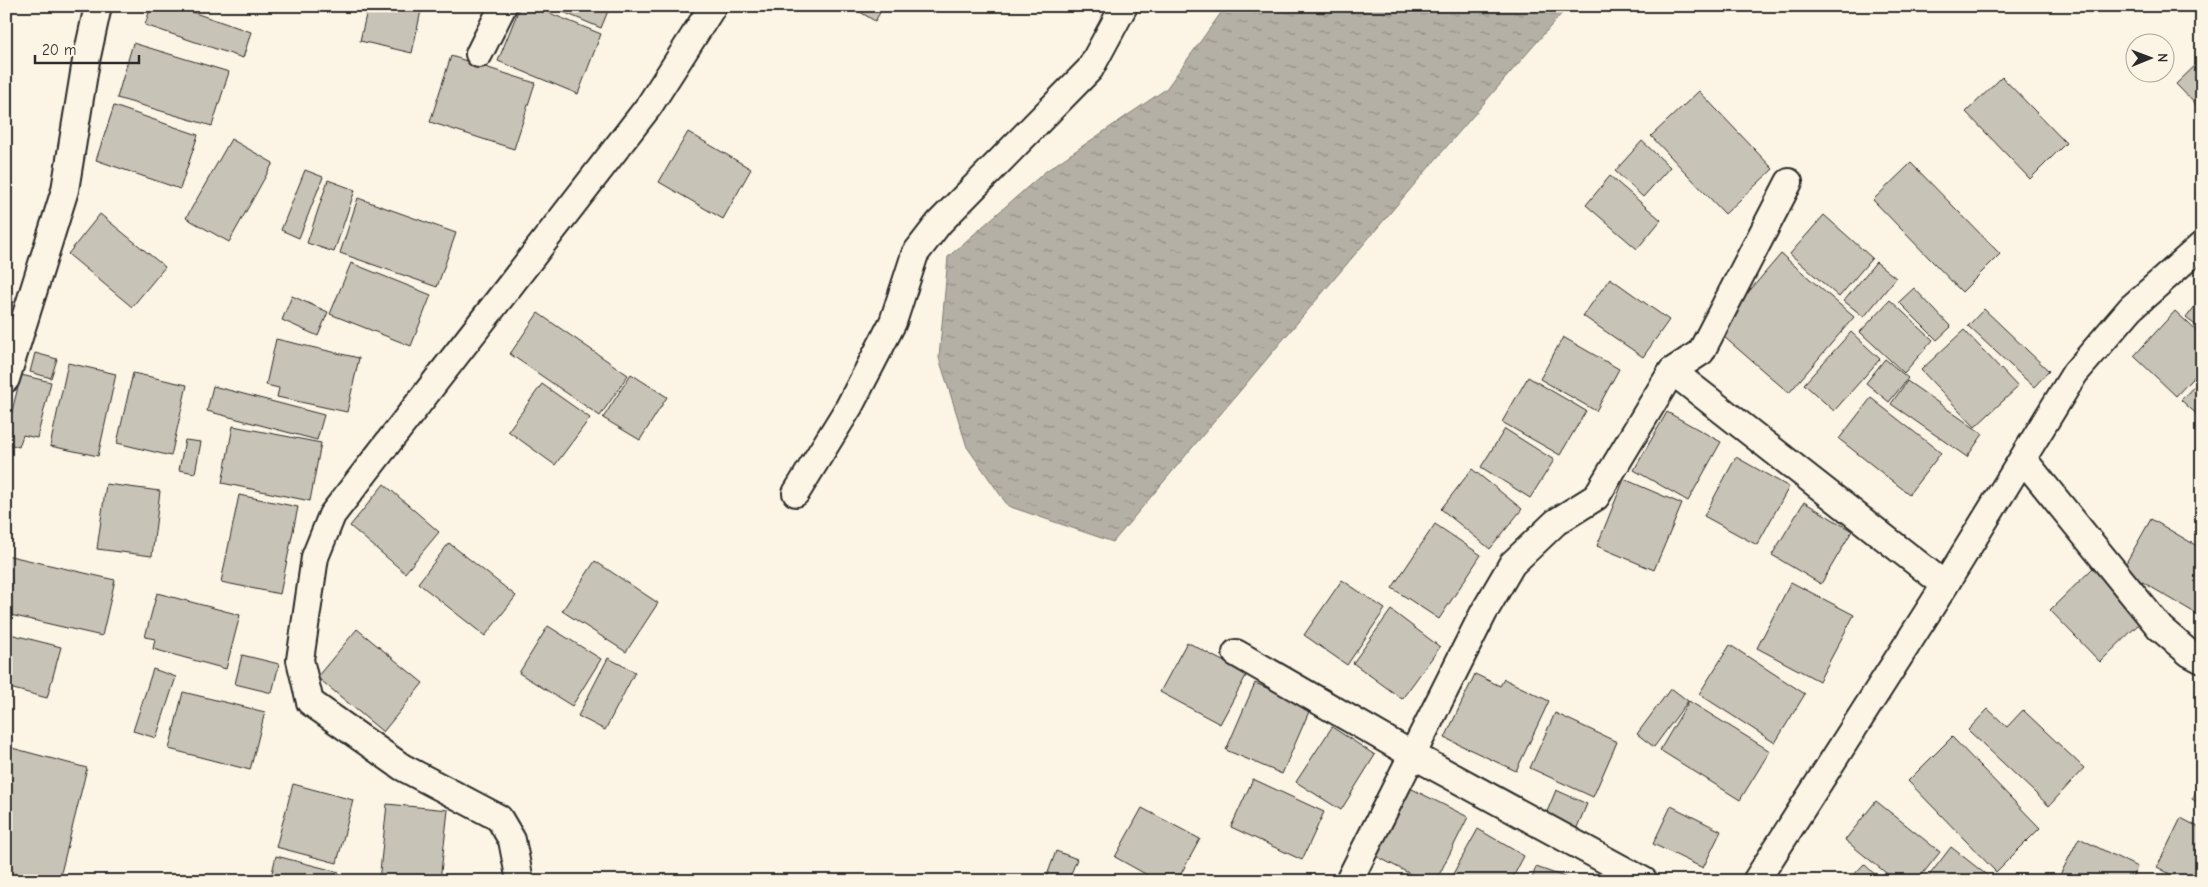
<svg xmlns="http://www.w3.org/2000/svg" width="2208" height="887" viewBox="0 0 2208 887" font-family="'Comic Neue',sans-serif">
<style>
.water{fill:url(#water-ripples);stroke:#7d7b74}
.building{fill:#c8c3b7;stroke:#2b2b2b}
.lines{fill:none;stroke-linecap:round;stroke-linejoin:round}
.street-casing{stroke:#2b2b2b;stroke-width:30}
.street{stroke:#fcf5e5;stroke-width:26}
</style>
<defs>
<pattern id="water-ripples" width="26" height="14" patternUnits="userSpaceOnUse" patternTransform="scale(1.25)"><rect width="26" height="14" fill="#b4b0a5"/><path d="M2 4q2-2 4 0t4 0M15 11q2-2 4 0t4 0" fill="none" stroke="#938f87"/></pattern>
</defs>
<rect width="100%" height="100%" fill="#fcf5e5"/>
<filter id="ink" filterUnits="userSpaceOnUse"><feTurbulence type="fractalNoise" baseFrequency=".02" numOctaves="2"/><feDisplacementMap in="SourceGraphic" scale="10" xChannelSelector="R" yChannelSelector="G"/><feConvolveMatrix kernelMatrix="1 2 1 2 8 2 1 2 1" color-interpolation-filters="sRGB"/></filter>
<g filter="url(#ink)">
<path class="water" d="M1226 6H1565L1563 12C1410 187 1262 365 1113 542L1008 506 967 447 939 358 948 257 1046 171 1166 89Z"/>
<path class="building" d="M151 6H174L251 32 243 58 145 25Z
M368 6H422L412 53 360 41Z
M520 6H532L601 34 578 94 498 61Z
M549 6H610L601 28Z
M850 6H884L875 21Z
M133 43 229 72 212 126 117 98Z
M451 56 535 83 514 149 430 122Z
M2202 59V111L2176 84Z
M2002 77 2066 143 2030 179 1966 112Z
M1699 91 1773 169 1725 214 1651 136Z
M114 106 198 135 180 189 96 160Z
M688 132 751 169 723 219 659 182Z
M231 139 273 163 229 242 186 218Z
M1642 141 1670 167 1643 197 1615 171Z
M1911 163 2000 254 1962 292 1873 200Z
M305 170 323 177 299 238 281 230Z
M1610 176 1661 220 1637 249 1586 205Z
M328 180 355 190 334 252 307 243Z
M358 198 456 233 437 287 340 253Z
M100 214 165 267 132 307 68 254Z
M1824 215 1872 258 1839 297 1790 254Z
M1781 254 1854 317 1789 393 1716 330Z
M1876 262 1896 278 1864 317 1844 301Z
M351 263 431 295 411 346 330 314Z
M1610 278 1669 320 1643 357 1583 316Z
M1914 288 1951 327 1937 340 1899 302Z
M292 296 328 312 318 336 282 320Z
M2202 297V330L2186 318Z
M1890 300 1933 340 1904 373 1860 332Z
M1984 309 2049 371 2034 387 1968 326Z
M2175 311 2202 336V368L2176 396 2134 356Z
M538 313 628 375 600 416 510 354Z
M1964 330 2018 387 1975 427 1921 370Z
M1851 332 1880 359 1834 411 1804 384Z
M1563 337 1619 369 1596 411 1540 379Z
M276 339 359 358 347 412 277 397 279 388 266 385Z
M35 353 57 359 51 378 30 372Z
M1885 359 1908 378 1889 402 1866 383Z
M68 363 116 374 98 456 50 446Z
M133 373 187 385 171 456 117 443Z
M631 374 667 397 640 440 603 418Z
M21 375 51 382 37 438 23 435 19 447 6 443V435Z
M1528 377 1586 411 1560 455 1502 422Z
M2202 378V419L2181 400Z
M1907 381 1983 434 1967 457 1891 404Z
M542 384 590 418 555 465 508 431Z
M213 386 324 415 317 440 207 411Z
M1871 398 1941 453 1909 494 1839 439Z
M1667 412 1721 442 1688 501 1634 470Z
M233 426 321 443 310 501 222 483Z
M1505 429 1554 460 1530 498 1481 467Z
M185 440 201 442 195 473 179 470Z
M1736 457 1789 487 1757 545 1704 516Z
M1472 469 1522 509 1490 549 1441 509Z
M1624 479 1682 504 1654 570 1597 546Z
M106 484 160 491 152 556 97 549Z
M384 484 439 532 405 573 350 526Z
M239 495 298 507 280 594 221 582Z
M1804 502 1852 531 1821 584 1772 555Z
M2151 519 2202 549V617L2122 570Z
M1435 524 1481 555 1439 619 1392 588Z
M449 543 516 596 485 636 418 583Z
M6 555 115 580 102 636 6 614Z
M595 561 658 603 626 652 562 611Z
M2095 566 2145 618 2100 662 2050 610Z
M1342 580 1385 609 1347 665 1304 635Z
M1791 582 1854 615 1819 681 1757 648Z
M157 593 240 615 226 669 153 649 155 639 145 637Z
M1391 610 1440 647 1402 699 1353 663Z
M548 626 601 659 572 706 519 673Z
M357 629 423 683 383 732 317 677Z
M6 633 61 647 47 698 6 687Z
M1187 642 1247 674 1220 724 1160 692Z
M1730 645 1805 694 1775 743 1699 694Z
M242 655 279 664 272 693 235 684Z
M608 658 635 672 605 730 578 716Z
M153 669 176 677 156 738 133 731Z
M1475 674 1500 686 1504 679 1549 701 1516 771 1445 738Z
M1255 683 1311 707 1282 774 1226 750Z
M1671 688 1688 701 1654 747 1637 734Z
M183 692 265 712 250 770 169 749Z
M1689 701 1770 751 1740 800 1660 750Z
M1988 709 2007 727 2023 710 2084 768 2049 806 1968 730Z
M1555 713 1617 742 1593 797 1530 768Z
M1332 727 1375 755 1341 810 1296 782Z
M1952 737 2040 828 1996 872 1908 781Z
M12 748 87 768 59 881H6V770Z
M1253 779 1324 812 1302 860 1231 827Z
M2202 782V805L2192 799Z
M293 784 353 800 337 863 276 847Z
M1410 788 1468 817 1436 881H1424L1376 856Z
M1556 790 1587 804 1575 832 1544 819Z
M1876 801 1940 852 1917 881H1896L1845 840Z
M387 804 448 810 440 881H379Z
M1671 806 1721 831 1703 868 1653 844Z
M1142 808 1200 839 1177 881H1158L1115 857Z
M2181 818 2202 829V881H2183L2157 867Z
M1478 829 1524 856 1511 881H1449Z
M2079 838 2137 867 2130 881H2057Z
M1951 847 1993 880 1992 881H1925Z
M1056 851 1077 859 1068 881H1045Z
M276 856 339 872 337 881H270Z
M1864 864 1882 881H1848Z
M1536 867 1576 881H1531Z"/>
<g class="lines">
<defs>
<path id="street" d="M479 54 503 6
M1672 371 1945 585
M6 379 65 190 86 61 98 6
M2023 459 2160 628 2189 653 2202 660
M796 493 849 407 893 322 915 254 939 223 1090 69 1124 6
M1236 653 1411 754 1644 881
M520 881 512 840 499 818 402 767 310 702 300 660 315 557 332 515 649 106 713 6
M1349 881 1484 612 1512 564 1556 522 1596 497 1672 371 1701 352 1789 182
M1756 881 1945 585 2075 373 2131 308 2202 245"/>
</defs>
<use href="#street" class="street-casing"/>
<use href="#street" class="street"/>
</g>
</g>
<rect width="2208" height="887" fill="none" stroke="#fcf5e5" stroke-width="25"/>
<rect x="12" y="12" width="2183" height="862" fill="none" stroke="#2b2b2b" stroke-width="2" filter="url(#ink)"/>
<g transform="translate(2150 58) rotate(89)"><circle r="24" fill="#fcf5e5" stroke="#a8a49b"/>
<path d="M0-4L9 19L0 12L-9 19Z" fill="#2b2b2b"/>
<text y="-8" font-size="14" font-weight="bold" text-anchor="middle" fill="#2b2b2b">N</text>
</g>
<path d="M35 55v8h104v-8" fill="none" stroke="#2b2b2b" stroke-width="2.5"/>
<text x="42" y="55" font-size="15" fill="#2b2b2b" stroke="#fcf5e5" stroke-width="4" paint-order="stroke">20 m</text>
</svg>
